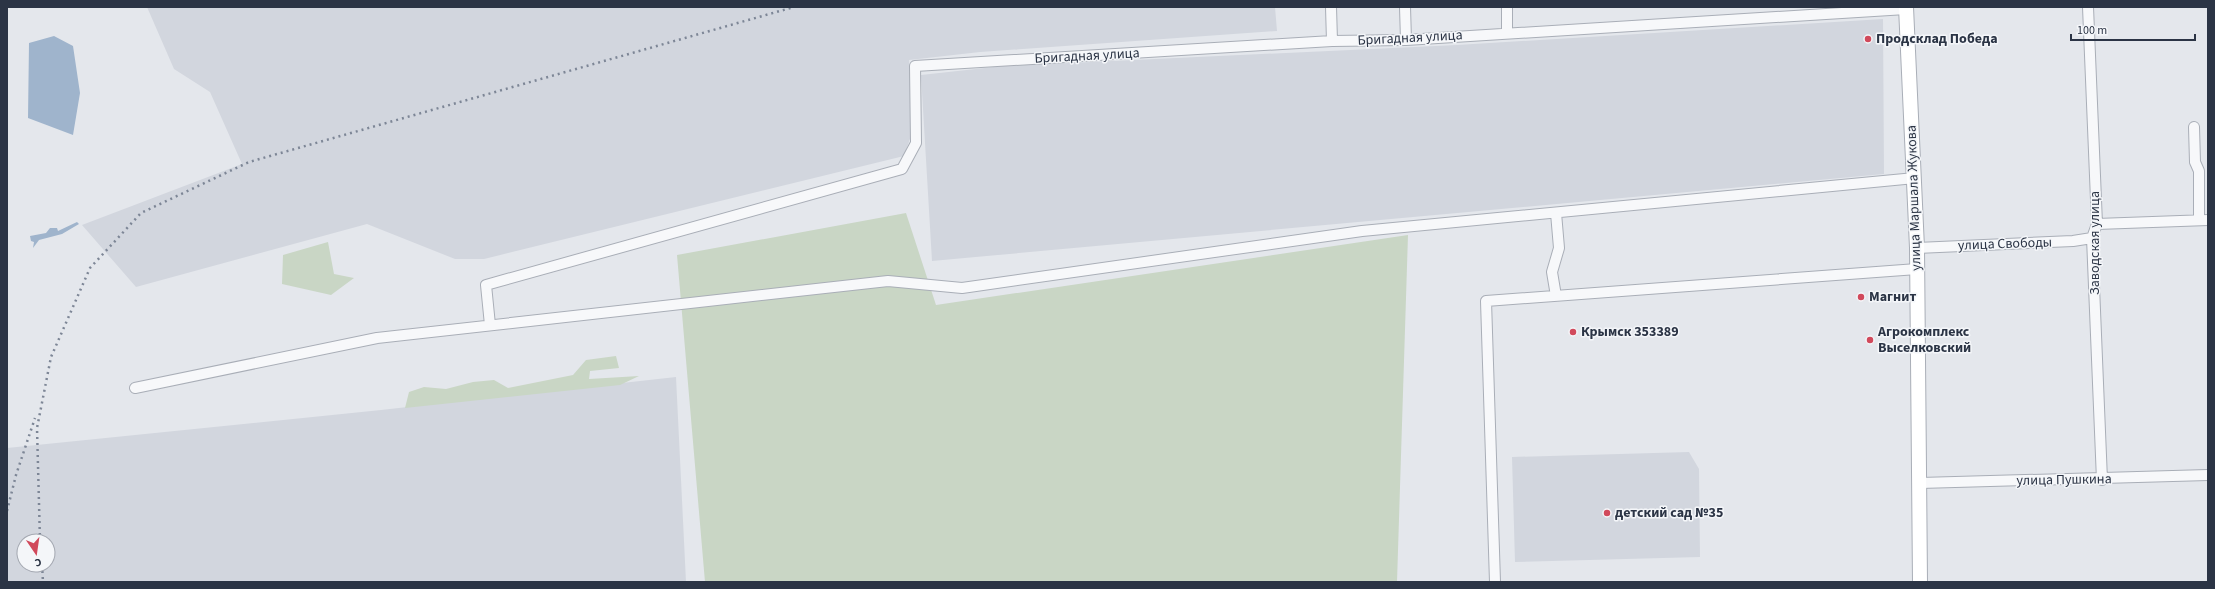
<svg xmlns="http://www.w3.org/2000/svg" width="2215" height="589" viewBox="0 0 2215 589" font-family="'Source Sans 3',sans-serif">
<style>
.built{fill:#d2d6de;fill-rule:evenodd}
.green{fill:#c9d6c5}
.water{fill:#9fb4cc}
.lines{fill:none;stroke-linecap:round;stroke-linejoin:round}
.minor-casing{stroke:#a9aeb7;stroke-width:12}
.secondary-casing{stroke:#a9aeb7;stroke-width:16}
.minor{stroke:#f7f8fa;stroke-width:10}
.secondary{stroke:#fff;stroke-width:14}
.rail{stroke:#7d8696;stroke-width:2.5;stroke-dasharray:2 4;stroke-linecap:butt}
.poi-dot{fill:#d1495b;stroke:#f4f6f9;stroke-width:1.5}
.labels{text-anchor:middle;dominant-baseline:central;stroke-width:3;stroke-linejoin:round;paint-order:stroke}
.street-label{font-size:14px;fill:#2b3445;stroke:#f4f6f9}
.poi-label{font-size:14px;font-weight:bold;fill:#2b3445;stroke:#f4f6f9;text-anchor:start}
</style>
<rect width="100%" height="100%" fill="#e4e7ec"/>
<path class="built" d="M147 7H1275L1277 31 980 52 909 60 913 130 904 156 484 259H455L367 224 136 287 82 225 242 164 210 92 174 69Z
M1883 19 1884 174 932 261 921 75 1003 66 1457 45Z
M676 377 686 582H7V448L381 410ZM24 541H48V565H24Z
M1689 452 1699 469 1700 557 1515 562 1512 457Z"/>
<path class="green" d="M906 213 936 305 1408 235 1397 582H705L677 255Z
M328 242 334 274 354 278 331 295 282 284 283 255Z
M616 356 619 368 590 371 589 379 639 376 620 385 405 408 409 392 424 387 446 389 473 382 494 380 508 388 573 375 586 360Z"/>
<path class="water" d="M54 36 73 46 80 93 73 135 28 118 29 43Z
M77 222 79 224 62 234 39 240 33 248 34 242 31 241 30 236 46 233 50 228H57L58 231Z"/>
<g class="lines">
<defs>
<path id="minor" d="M1331 7 1332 41
M1405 7 1406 40
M1507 7V33
M2088 7 2097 224 2092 238 2102 480
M2194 127 2195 162 2199 171V219
M2097 224 2208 220
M1917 248 2073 241 2092 238
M1556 296 1552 272 1559 248 1556 213
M490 325 486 285 902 169 916 143 915 66 1332 41 1406 40 1906 9
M135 388 377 338 888 281 962 288 1362 231 1915 178
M1920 483 2208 475
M1495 582 1486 301 1917 269"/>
<path id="secondary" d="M1906 7 1917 248 1920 582"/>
</defs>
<use href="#minor" class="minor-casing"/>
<use href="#secondary" class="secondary-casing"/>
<use href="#minor" class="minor"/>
<use href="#secondary" class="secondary"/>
<path class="rail" d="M7 511 16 475 35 418
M40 541 37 428 51 357 90 268 141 213 249 162 794 7
M42 565 43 582"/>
</g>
<g class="poi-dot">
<circle cx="1868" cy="39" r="4"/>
<circle cx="1861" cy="297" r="4"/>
<circle cx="1573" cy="332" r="4"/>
<circle cx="1870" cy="340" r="4"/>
<circle cx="1607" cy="513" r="4"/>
</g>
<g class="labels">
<g class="street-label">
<text transform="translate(1410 38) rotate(-3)">Бригадная улица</text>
<text transform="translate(1087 56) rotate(-3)">Бригадная улица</text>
<text transform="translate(1914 198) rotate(-92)">улица Маршала Жукова</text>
<text transform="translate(2095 243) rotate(-90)">Заводская улица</text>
<text transform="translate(2005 244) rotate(-2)">улица Свободы</text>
<text transform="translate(2064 480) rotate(-1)">улица Пушкина</text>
</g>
<g class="poi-label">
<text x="1876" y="39">Продсклад Победа</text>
<text x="1869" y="297">Магнит</text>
<text x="1581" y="332">Крымск 353389</text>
<text x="1878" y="332">Агрокомплекс<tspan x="1878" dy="16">Выселковский</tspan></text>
<text x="1615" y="513">детский сад №35</text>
</g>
</g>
<rect width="2215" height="589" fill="none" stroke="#2b3445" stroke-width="16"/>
<g transform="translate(36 553) rotate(167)"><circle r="19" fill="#f4f6f9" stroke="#a4a8b1"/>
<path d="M0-3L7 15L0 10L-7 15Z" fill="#d1495b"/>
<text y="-6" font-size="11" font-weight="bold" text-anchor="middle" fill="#2b3445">С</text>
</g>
<path d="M2071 34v6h124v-6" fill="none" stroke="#2b3445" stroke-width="2"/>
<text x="2077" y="34" font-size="12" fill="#2b3445" stroke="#f4f6f9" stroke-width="3" paint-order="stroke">100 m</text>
</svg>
